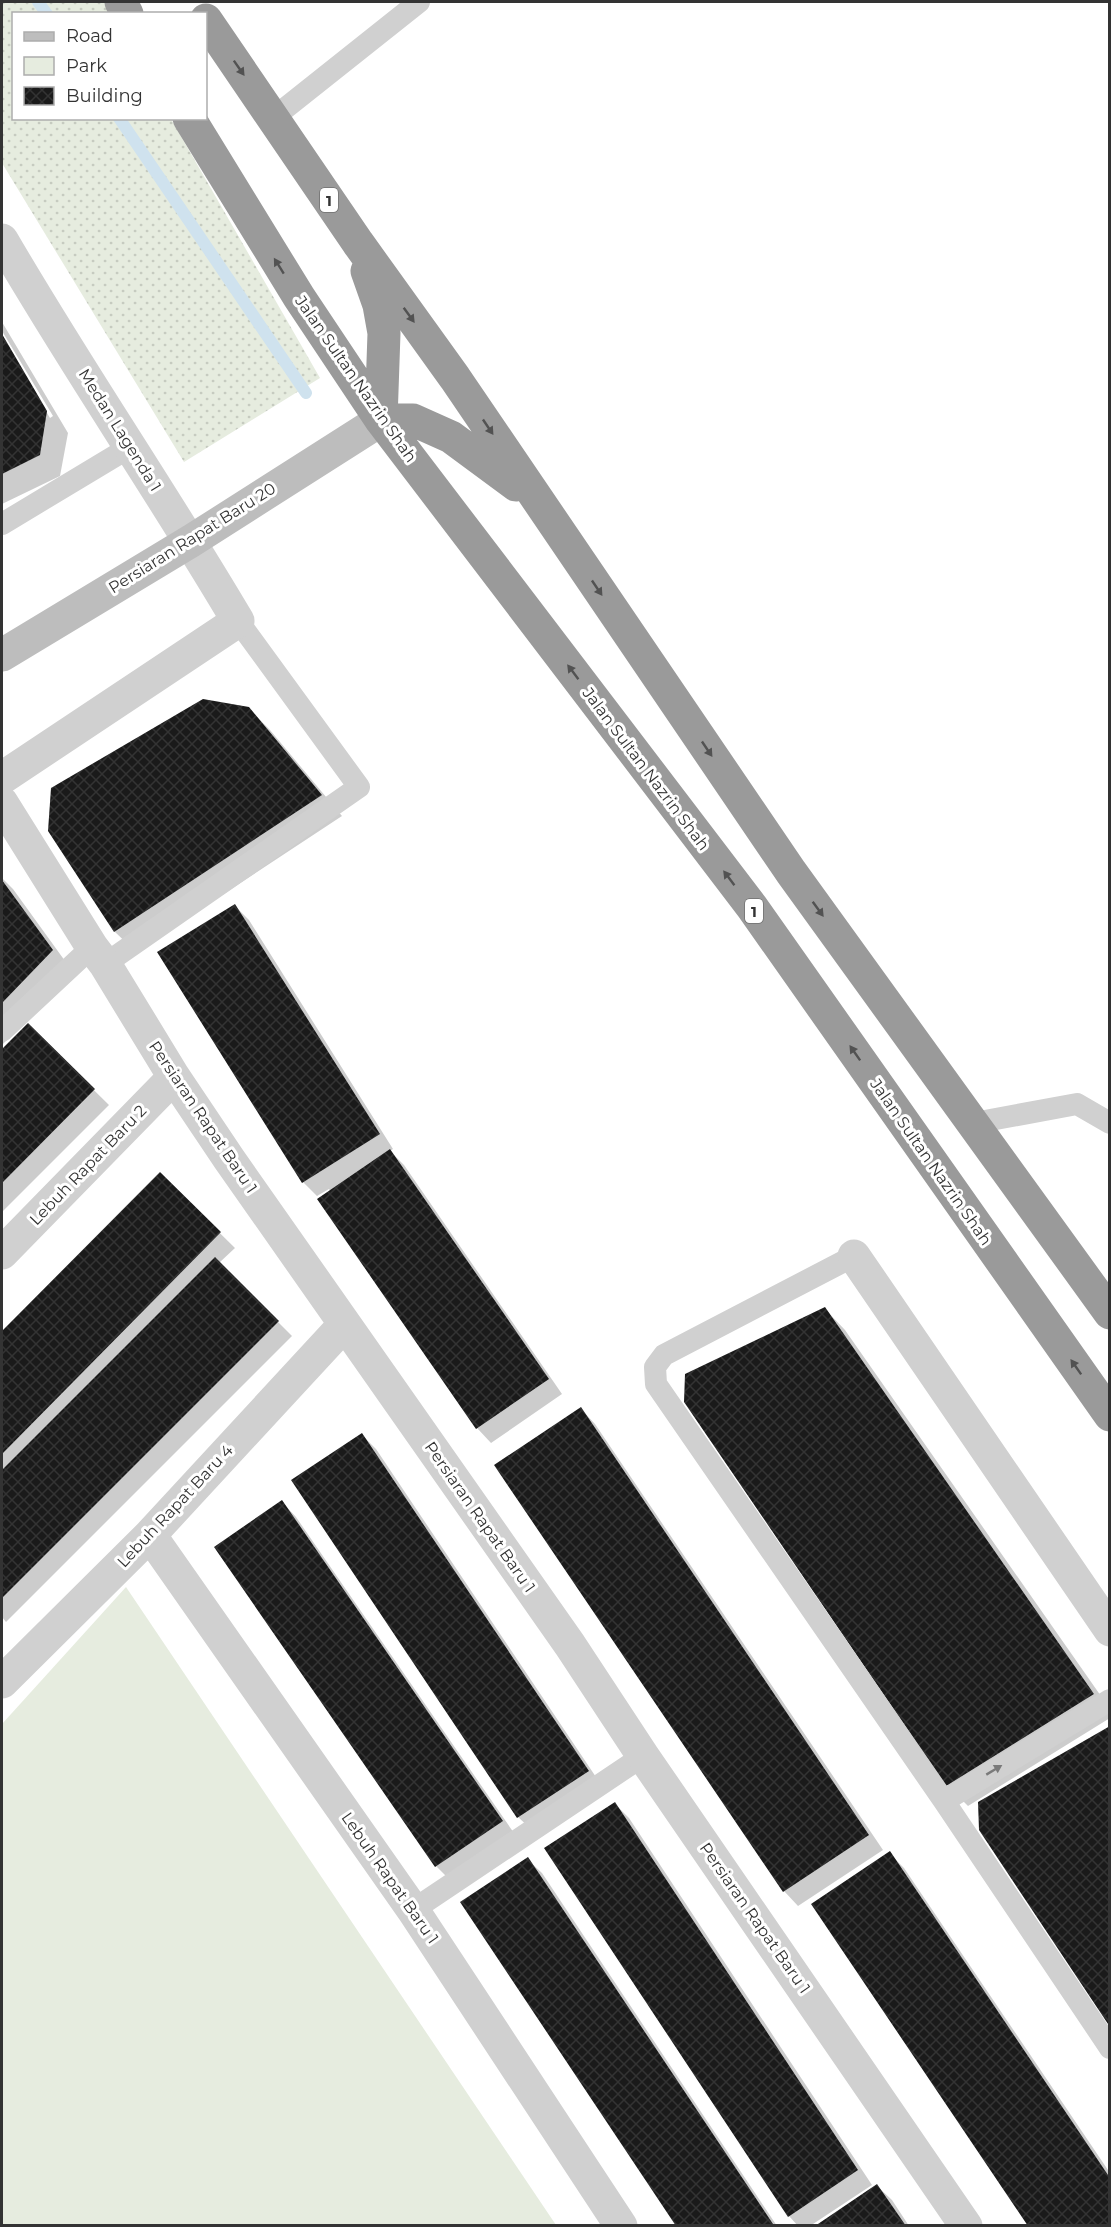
<svg xmlns="http://www.w3.org/2000/svg" width="1111" height="2227" viewBox="0 0 1111 2227" font-family="Montserrat,sans-serif">
<style>
.grass{fill:url(#grass-dots)}
.park{fill:#e6ecdf}
.shadow{fill:#0003}
.lines{fill:none;stroke-linecap:round;stroke-linejoin:round}
.stream{stroke:#cfe2ee;stroke-width:12}
.building{fill:url(#building-cross-hatch)}
.lane{stroke:#d0d0d0;stroke-width:22}
.street{stroke:#d0d0d0;stroke-width:33}
.secondary{stroke:#bdbdbd;stroke-width:33}
.highway{stroke:#9a9a9a;stroke-width:33}
.oneway{fill:#525252}
.oneway2{fill:#7a7a7a}
.labels{text-anchor:middle;dominant-baseline:central;stroke-width:6;stroke-linejoin:round;paint-order:stroke}
.shield{fill:#fff;stroke:#707070;stroke-width:1.5}
.shield-label{font-size:15px;font-weight:bold;fill:#333}
.street-label{font-size:16px;fill:#333;stroke:#fff}
</style>
<defs>
<pattern id="grass-dots" width="8" height="8" patternUnits="userSpaceOnUse" patternTransform="scale(1.5)"><rect width="8" height="8" fill="#e6ecdf"/><path d="M2 2h.1M6 6h.1" fill="none" stroke="#c6cbc0" stroke-width="1.8" stroke-linecap="round"/></pattern>
<pattern id="building-cross-hatch" width="8" height="8" patternUnits="userSpaceOnUse" patternTransform="scale(1.5)"><rect width="8" height="8" fill="#1a1a1a"/><path d="M0 0l8 8M0 8l8-8" fill="none" stroke="#333"/></pattern>
</defs>
<rect width="100%" height="100%" fill="#fff"/>
<path class="grass" d="M2 2H104L111 13 14 14V118L171 119 320 378 184 462 2 163Z"/>
<path class="park" d="M126 1587 556 2225H2V1724Z"/>
<path class="shadow" d="M2 322 68 433 60 476 2 504V337L50 418 53 416 2 331Z
M248 708 270 730 342 816 136 952 115 932 50 830Z
M2 878 13 889 73 972 2 1045Z
M235 906 249 920 393 1149 390 1151 404 1165 562 1394 491 1443 477 1428 329 1189 317 1196 303 1182Z
M28 1025 109 1105 2 1212V1052Z
M160 1174 235 1248 219 1263 292 1336 6 1622 2 1617V1333Z
M824 1308 845 1330 1110 1709V1718L968 1806 947 1785Z
M581 1409 595 1424 883 1850 798 1906 784 1891 496 1465Z
M362 1435 376 1449 602 1786 533 1831 518 1817Z
M282 1502 296 1517 516 1836 450 1880 436 1866Z
M615 1804 629 1818 872 2185 810 2226H798L789 2216Z
M889 1853 904 1868 1110 2173V2226Z
M527 1859 542 1873 777 2226H678Z
M877 2186 892 2200 909 2226H817Z"/>
<g class="lines">
<path class="stream" d="M38 2 47 14
M119 118 306 393"/>
</g>
<path class="building" d="M2 334 47 411 40 455 2 474Z
M203 699 249 707 322 795 114 932 48 831 51 788Z
M2 880 53 950 2 1003Z
M235 904 380 1134 302 1183 157 952Z
M28 1023 95 1089 2 1183V1049Z
M390 1149 549 1379 476 1429 317 1199Z
M160 1172 221 1232 2 1454V1331Z
M215 1257 279 1321 2 1598V1470Z
M825 1307 1094 1694 946 1786 684 1402 685 1374Z
M581 1407 869 1835 783 1892 494 1465Z
M362 1433 589 1771 517 1818 291 1480Z
M282 1500 503 1821 435 1867 214 1547Z
M1110 1726V2027L979 1830 978 1802Z
M615 1802 858 2170 788 2217 544 1848Z
M890 1851 1110 2178V2226H1028L811 1904Z
M528 1857 773 2224 770 2226H676L460 1902Z
M877 2184 906 2226H815Z"/>
<g class="lines">
<path class="lane" d="M273 118 419 2
M2 524 130 447
M105 964 359 787 238 621
M2 1031 92 947
M974 1123 1077 1104 1110 1123
M854 1256 664 1355 655 1367 656 1384 944 1801 1110 2048
M944 1801 1110 1700
M413 1910 643 1756"/>
<path class="street" d="M2 240C77 369 162 492 238 621L2 778
M2 803 92 947 105 964 174 1077 229 1159 570 1645 643 1756 966 2226
M2 1253 174 1077
M854 1256 1110 1630
M150 1535 413 1910 621 2226
M2 1682 150 1535 344 1325"/>
<path class="secondary" d="M2 655 191 541 381 420"/>
<path class="highway" d="M121 2 127 14
M206 20 358 243 455 378 791 872 1110 1313
M189 118 299 297 381 420 752 907 1110 1415
M367 271 379 305 384 333 381 420
M381 420H413L451 437 516 485"/>
</g>
<defs><path id="oneway-solid" d="M-6-.8H1V-3.2L6.5 0L1 3.2V.8H-6Z" transform="scale(1.5)"/></defs>
<g class="oneway">
<use href="#oneway-solid" transform="translate(239 68) rotate(55)"/>
<use href="#oneway-solid" transform="translate(279 266) rotate(-122)"/>
<use href="#oneway-solid" transform="translate(409 315) rotate(54)"/>
<use href="#oneway-solid" transform="translate(488 427) rotate(56)"/>
<use href="#oneway-solid" transform="translate(597 588) rotate(56)"/>
<use href="#oneway-solid" transform="translate(573 672) rotate(-127)"/>
<use href="#oneway-solid" transform="translate(707 749) rotate(56)"/>
<use href="#oneway-solid" transform="translate(729 878) rotate(-127)"/>
<use href="#oneway-solid" transform="translate(818 909) rotate(54)"/>
<use href="#oneway-solid" transform="translate(855 1053) rotate(-125)"/>
<use href="#oneway-solid" transform="translate(1076 1367) rotate(-125)"/>
</g>
<use class="oneway2" href="#oneway-solid" transform="translate(994 1770) rotate(-31)"/>
<g class="labels">
<g class="shield">
<rect x="320" y="188" width="18" height="24" rx="4.5"/>
<rect x="745" y="899" width="18" height="24" rx="4.5"/>
</g>
<g class="shield-label">
<text x="329" y="200">1</text>
<text x="754" y="911">1</text>
</g>
<g class="street-label">
<text transform="translate(356 379) rotate(55)">Jalan Sultan Nazrin Shah</text>
<text transform="translate(120 430) rotate(58)">Medan Lagenda 1</text>
<text transform="translate(192 538) rotate(-32)">Persiaran Rapat Baru 20</text>
<text transform="translate(646 769) rotate(53)">Jalan Sultan Nazrin Shah</text>
<text transform="translate(203 1117) rotate(56)">Persiaran Rapat Baru 1</text>
<text transform="translate(931 1162) rotate(55)">Jalan Sultan Nazrin Shah</text>
<text transform="translate(88 1165) rotate(-46)">Lebuh Rapat Baru 2</text>
<text transform="translate(175 1506) rotate(-47)">Lebuh Rapat Baru 4</text>
<text transform="translate(480 1517) rotate(55)">Persiaran Rapat Baru 1</text>
<text transform="translate(390 1878) rotate(55)">Lebuh Rapat Baru 1</text>
<text transform="translate(755 1918) rotate(55)">Persiaran Rapat Baru 1</text>
</g>
</g>
<rect width="1111" height="2227" fill="none" stroke="#333333" stroke-width="6"/>
<rect x="12" y="12" width="195" height="108" fill="#ffffff" stroke="#adadad" stroke-width="1.5"/>
<rect x="24" y="32" width="30" height="9" fill="#bdbdbd" stroke="#adadad" stroke-width="1.5"/>
<text x="66" y="42" font-size="18" fill="#333333">Road</text>
<rect x="24" y="57" width="30" height="18" fill="#e6ecdf" stroke="#adadad" stroke-width="1.5"/>
<text x="66" y="72" font-size="18" fill="#333333">Park</text>
<rect x="24" y="87" width="30" height="18" fill="url(#building-cross-hatch)" stroke="#adadad" stroke-width="1.5"/>
<text x="66" y="102" font-size="18" fill="#333333">Building</text>
</svg>
